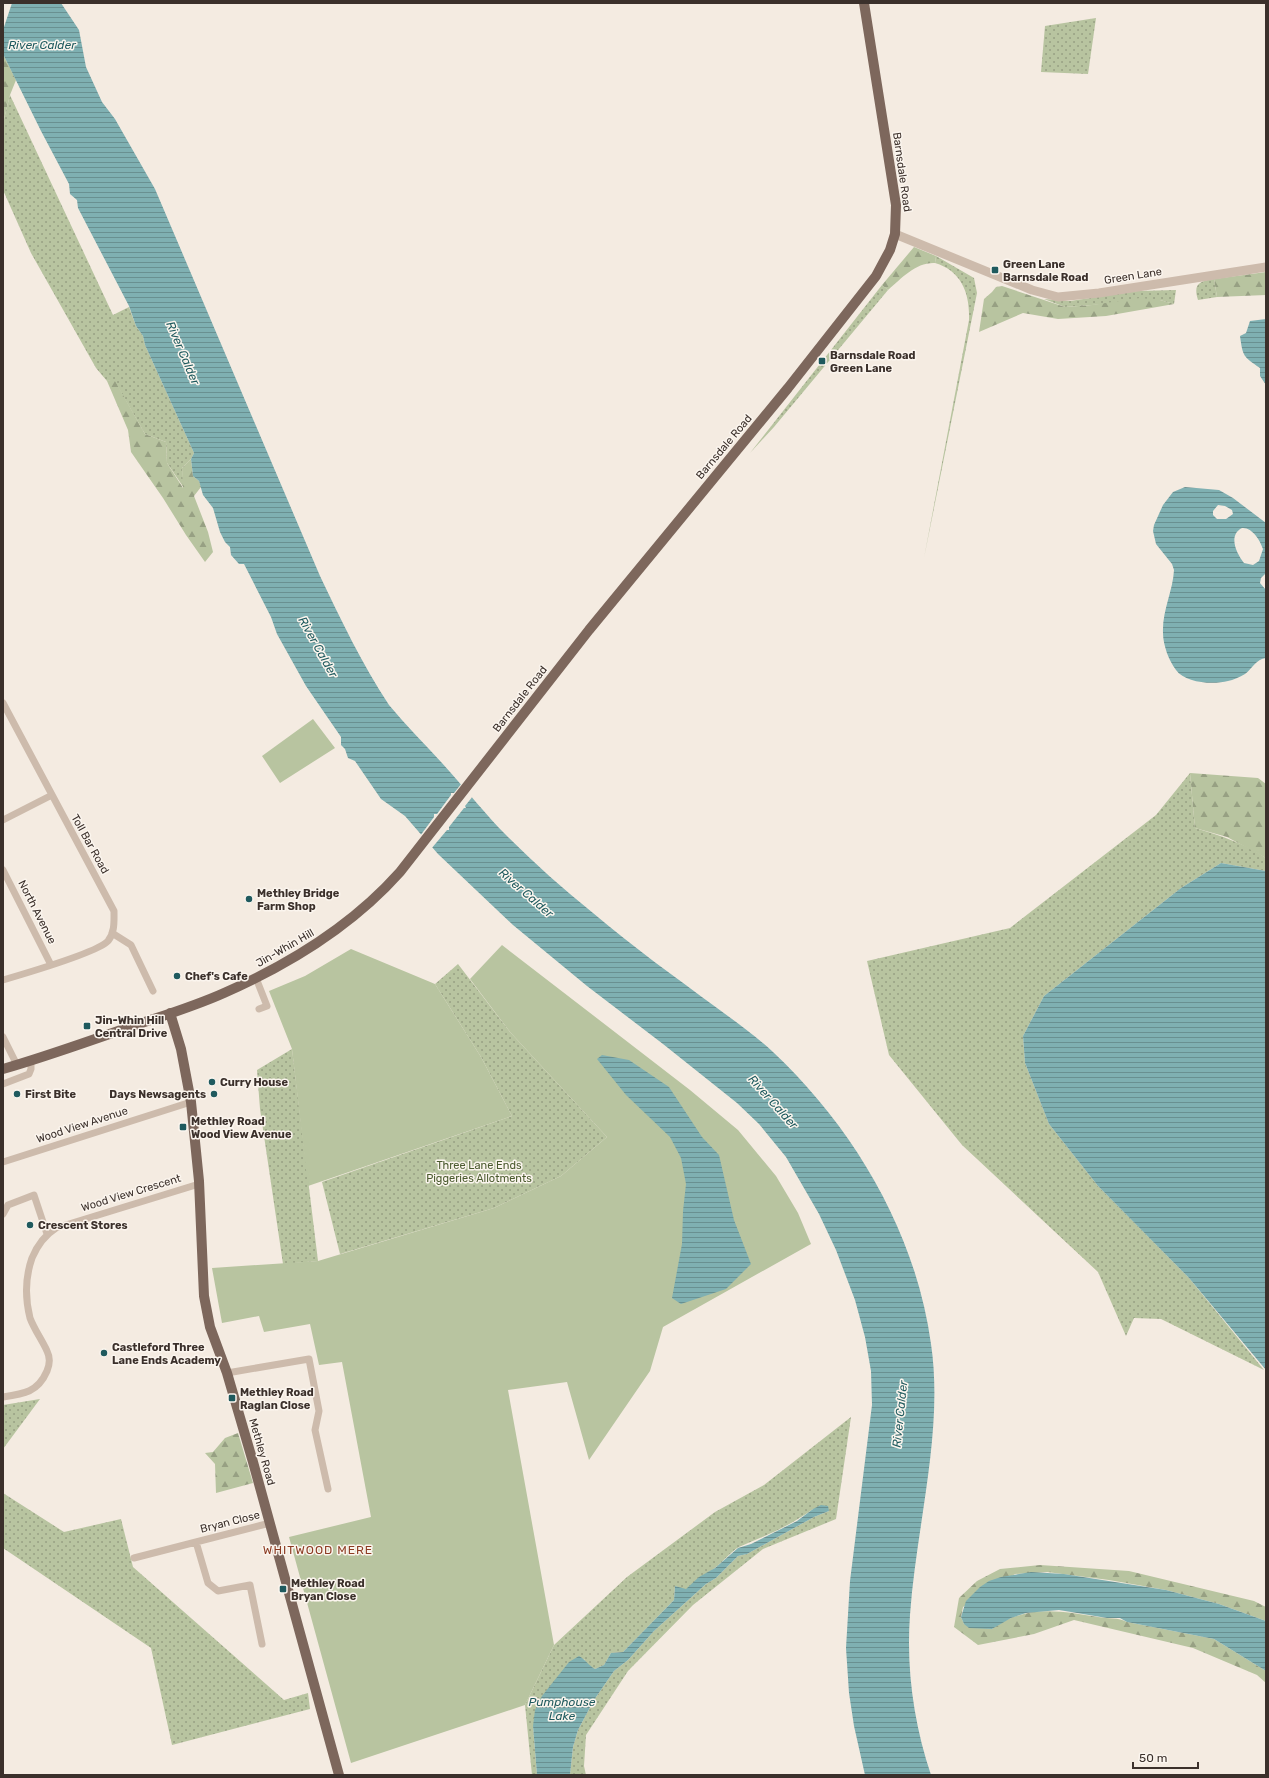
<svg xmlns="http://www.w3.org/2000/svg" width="1269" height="1778" viewBox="0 0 1269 1778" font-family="Rubik,sans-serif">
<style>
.grass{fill:url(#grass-dots)}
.forest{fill:url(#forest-firs)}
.park{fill:#b8c4a0}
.water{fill:url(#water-rules);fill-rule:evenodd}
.pier{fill:#f4ebe1}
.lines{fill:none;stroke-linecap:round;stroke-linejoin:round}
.minor{stroke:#cdbbac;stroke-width:7}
.tertiary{stroke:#cdbbac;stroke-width:9}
.primary{stroke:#7d675c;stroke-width:10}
.poi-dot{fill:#1f5a5e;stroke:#fbf5ee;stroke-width:1.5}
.labels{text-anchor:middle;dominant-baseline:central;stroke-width:3;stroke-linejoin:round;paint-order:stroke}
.street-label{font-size:11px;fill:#3b302b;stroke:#fbf5ee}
.poi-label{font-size:11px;font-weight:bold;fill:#3b302b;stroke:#fbf5ee;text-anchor:start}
.park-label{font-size:11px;fill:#4a5a2e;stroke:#fbf5ee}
.water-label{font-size:12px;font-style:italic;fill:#1f5a5e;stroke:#fbf5ee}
.neighbourhood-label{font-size:12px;letter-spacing:1px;fill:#8c3b22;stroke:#fbf5ee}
</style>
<defs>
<pattern id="grass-dots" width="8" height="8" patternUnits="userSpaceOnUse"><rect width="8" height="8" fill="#b8c4a0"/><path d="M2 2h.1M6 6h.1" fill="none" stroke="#97a083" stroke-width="1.8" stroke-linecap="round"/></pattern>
<pattern id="forest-firs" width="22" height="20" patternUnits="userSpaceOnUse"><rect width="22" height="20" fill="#b8c4a0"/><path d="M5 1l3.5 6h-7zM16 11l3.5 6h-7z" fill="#97a083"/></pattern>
<pattern id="water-rules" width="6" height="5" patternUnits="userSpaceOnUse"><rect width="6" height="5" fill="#7fb0b2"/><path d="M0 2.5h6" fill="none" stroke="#699091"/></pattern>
</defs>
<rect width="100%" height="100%" fill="#f4ebe1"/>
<path class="grass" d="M1096 18 1088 74 1041 72 1045 26Z
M10 95 113 315 129 307 136 326 143 336 145 345 194 453 191 459 182 468 184 488 167 463 166 442 145 434 114 380 107 381 96 368 31 253 3 190V123Z
M936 256 974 278 977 293 924 558 969 320C970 294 962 271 935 263Z
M1214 279 1217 297 1198 300C1193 284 1199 281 1214 279Z
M882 285 888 290 774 427 750 453Z
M1176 290 1174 304 1160 300 1065 307 1044 299 1070 301 1137 291Z
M1190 773 1195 828C1222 836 1243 843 1266 858V871L1221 863 1181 888 1044 996 1023 1036 1025 1063 1049 1124 1098 1186 1189 1278 1264 1370 1161 1319 1134 1318 1126 1336 1098 1272 962 1145 889 1055 867 961 1010 928 1156 815Z
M458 964 510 1032 607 1137 561 1176 494 1208 340 1254 322 1182 512 1116 481 1057 435 984Z
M292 1049 318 1261 283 1264 260 1109 257 1070Z
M40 1399 3 1449V1405Z
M851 1417 836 1519 763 1549 693 1605 628 1671 586 1735 584 1766 586 1775H570L573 1747 578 1730 594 1700 614 1671 628 1660 654 1631 706 1584 716 1578 738 1556 747 1554 814 1517 829 1511 813 1509C790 1526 765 1536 739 1547 730 1552 724 1561 716 1567 706 1575 695 1581 686 1590L675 1586 674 1600 623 1652 611 1653 604 1665 595 1669 588 1666 584 1659 533 1726 537 1775H532L525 1705 554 1645 627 1577 715 1512 764 1485Z
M3 1493 64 1532 121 1519 133 1567 284 1700 308 1693 310 1709 172 1745 151 1648 3 1548Z"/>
<path class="forest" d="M3 54 16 80 10 95 3 123Z
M914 247 936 256 935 263C916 262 902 278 888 290L882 285Z
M1266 272V295L1217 297 1214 279Z
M1002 286 1065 307 1092 305 1140 298 1160 300 1174 304 1106 316 1058 319 1023 313 979 332 984 299 992 292 996 287Z
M114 379 145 434 166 442 167 463 183 488 182 468 191 459 193 476 199 481 201 487 194 496 208 532 213 552 205 562 186 535 163 498 131 452 128 430 107 381Z
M1190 773 1258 778 1266 784V858L1227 837 1195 828Z
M238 1433 253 1483 216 1493 215 1464 205 1453 213 1452 225 1438Z
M1040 1565 1129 1571 1254 1601 1266 1607V1621L1219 1604 1166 1590 1109 1580 1047 1572 1015 1574 963 1607 961 1617 964 1624 992 1629C1026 1604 1060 1611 1098 1617 1109 1619 1118 1617 1127 1622L1214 1639 1266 1671V1683L1257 1675 1193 1648 1074 1620 1034 1634 978 1645 954 1627 959 1598 977 1581 1000 1569Z"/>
<path class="park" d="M313 719 335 748 280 783 262 756Z
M502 945 690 1090 738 1130 776 1176 798 1213 811 1244 663 1327 650 1371 589 1460 567 1382 508 1390 554 1645 525 1705 351 1763 289 1537 371 1517 342 1362 319 1365 310 1324 264 1332 259 1316 222 1323 212 1268 318 1261 494 1208 561 1176 607 1137 510 1032 470 979Z
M351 949 435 984 481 1057 512 1116 308 1186 292 1049 269 991 305 976Z"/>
<path class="water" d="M3 3H61L79 30 86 67 102 102 115 119 155 189 320 576C341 620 362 664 389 705 408 728 430 749 450 772 469 793 486 815 506 835 534 863 563 889 593 913 633 947 675 977 717 1008 736 1022 756 1036 773 1052 854 1128 916 1233 931 1344 944 1431 916 1527 910 1615 906 1669 914 1724 931 1775H865L854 1726 849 1693 846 1648 850 1581 872 1405 871 1371 865 1337 855 1300 836 1250 819 1214 786 1157 759 1124 737 1103 663 1044 587 986 513 925 438 854 405 816 381 799 355 761 348 758 345 749 341 745V737L306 686 277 634 271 617 244 564H239L231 555 230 547 225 542 220 532 213 508 203 495 199 481 193 476 191 459 194 453 145 345 143 336 136 326 129 306 78 208 77 200 70 194 69 184 41 131 3 54Z
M1266 319V385L1260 376V368C1243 356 1243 357 1240 336L1246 333 1250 321Z
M1185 487 1219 490 1233 498 1266 523V573L1261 578 1260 583 1266 590V658C1256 659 1252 669 1245 674 1240 677 1233 680 1228 681 1213 685 1185 683 1176 670 1169 661 1163 645 1163 633 1162 611 1173 591 1174 570L1172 564 1156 544 1153 531 1154 525 1163 505 1173 492ZM1218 505 1225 506 1232 510 1233 514 1226 519H1217L1213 515V511ZM1242 528C1252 527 1260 540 1263 549L1259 561 1253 565 1244 563C1236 553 1228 535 1242 528Z
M1221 863 1266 871V1370L1189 1278 1098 1186 1049 1124 1025 1063 1023 1036 1044 996 1181 888Z
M602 1055 629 1060 669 1087 702 1137 719 1155 734 1220 751 1264 726 1289 681 1304 672 1298 682 1244 683 1211 686 1184 681 1158 670 1137 626 1095 597 1059Z
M821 1505 828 1506 829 1511 814 1517 747 1554 738 1556 716 1578 706 1584 654 1631 628 1660 614 1671 594 1700 578 1730 573 1747 570 1775H537L533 1726 535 1710 542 1696 569 1662 579 1656C586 1660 588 1665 595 1669L604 1665 611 1653 623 1652 674 1600 675 1586 686 1589 699 1577 715 1568 738 1548 751 1544 797 1521 813 1509Z
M1031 1572 1064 1574 1166 1590 1219 1604 1266 1621V1671L1214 1639 1127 1622 1120 1618H1107L1059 1610 1026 1613 1011 1618 992 1629 969 1628 964 1624 961 1617 966 1601 980 1587 989 1581 1001 1577Z"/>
<path class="pier" d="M3 3H12L3 30Z
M462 783 473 796 465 806 466 808H464L449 827V830H447L431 849 420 836 434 817V814H437L451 795V793H454Z"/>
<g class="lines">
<path class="minor" d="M3 703 114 911C114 921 115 932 108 941 97 953 23 974 3 980
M3 820 52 795
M3 870 51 965
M112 933 131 945 153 991
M256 978 267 1006 259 1009
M3 1037 17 1065
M3 1084 29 1074 31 1069V1061
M3 1162 191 1102
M3 1214 8 1205 34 1195 47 1234
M227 1373 309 1359 319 1411 315 1430 328 1489
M3 1397C24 1394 38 1392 47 1371 50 1364 50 1357 47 1351 42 1340 34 1329 30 1318 25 1298 25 1278 32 1258 37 1246 45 1235 56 1228L199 1184
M134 1558 196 1542
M262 1644 250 1585 218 1591 208 1583 196 1542 270 1523"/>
<path class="tertiary" d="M895 234 1032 290 1058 297 1099 293 1266 267"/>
<path class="primary" d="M170 1013 181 1049 191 1102 199 1181 204 1296 210 1327 227 1373 253 1462 339 1775
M3 1069C45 1057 86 1042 127 1028 159 1017 193 1007 224 993 290 964 352 926 400 872L589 630 788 388 876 276 890 250 895 234 896 205 864 3"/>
</g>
<g class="poi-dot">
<rect x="991" y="266" width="8" height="8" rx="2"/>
<rect x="818" y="357" width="8" height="8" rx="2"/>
<circle cx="249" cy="899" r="4"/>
<circle cx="177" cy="976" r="4"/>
<rect x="83" y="1022" width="8" height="8" rx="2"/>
<circle cx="212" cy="1082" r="4"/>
<circle cx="17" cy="1094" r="4"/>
<circle cx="214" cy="1094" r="4"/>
<rect x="179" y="1123" width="8" height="8" rx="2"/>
<circle cx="30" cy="1225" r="4"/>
<circle cx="104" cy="1353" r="4"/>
<rect x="228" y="1394" width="8" height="8" rx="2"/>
<rect x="279" y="1585" width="8" height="8" rx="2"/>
</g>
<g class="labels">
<g class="street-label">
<text transform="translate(902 172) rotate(82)">Barnsdale Road</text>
<text transform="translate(1133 276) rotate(-9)">Green Lane</text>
<text transform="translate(724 447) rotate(-50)">Barnsdale Road</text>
<text transform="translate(520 699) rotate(-52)">Barnsdale Road</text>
<text transform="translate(90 844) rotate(61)">Toll Bar Road</text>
<text transform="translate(37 912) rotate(63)">North Avenue</text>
<text transform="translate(285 948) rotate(-30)">Jin-Whin Hill</text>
<text transform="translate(82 1125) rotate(-18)">Wood View Avenue</text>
<text transform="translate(131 1193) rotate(-17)">Wood View Crescent</text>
<text transform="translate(262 1452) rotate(74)">Methley Road</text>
<text transform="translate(230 1522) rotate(-14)">Bryan Close</text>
</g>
<g class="poi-label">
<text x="1003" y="264">Green Lane<tspan x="1003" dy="13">Barnsdale Road</tspan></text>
<text x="830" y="355">Barnsdale Road<tspan x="830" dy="13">Green Lane</tspan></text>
<text x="257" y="893">Methley Bridge<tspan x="257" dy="13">Farm Shop</tspan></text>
<text x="185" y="976">Chef's Cafe</text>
<text x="95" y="1020">Jin-Whin Hill<tspan x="95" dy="13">Central Drive</tspan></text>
<text x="220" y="1082">Curry House</text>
<text x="25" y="1094">First Bite</text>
<text x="206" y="1094" text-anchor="end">Days Newsagents</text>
<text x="191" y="1121">Methley Road<tspan x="191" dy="13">Wood View Avenue</tspan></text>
<text x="38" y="1225">Crescent Stores</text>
<text x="112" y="1347">Castleford Three<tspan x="112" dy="13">Lane Ends Academy</tspan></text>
<text x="240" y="1392">Methley Road<tspan x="240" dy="13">Raglan Close</tspan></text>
<text x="291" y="1583">Methley Road<tspan x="291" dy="13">Bryan Close</tspan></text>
</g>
<g class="park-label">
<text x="479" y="1165">Three Lane Ends<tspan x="479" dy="13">Piggeries Allotments</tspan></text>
</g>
<g class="water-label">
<text x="42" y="45">River Calder</text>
<text transform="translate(183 353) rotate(67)">River Calder</text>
<text transform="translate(318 647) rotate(61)">River Calder</text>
<text transform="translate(526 893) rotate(41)">River Calder</text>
<text transform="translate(773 1102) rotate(48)">River Calder</text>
<text transform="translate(900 1414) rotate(-84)">River Calder</text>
<text x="562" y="1702">Pumphouse<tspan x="562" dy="14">Lake</tspan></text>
</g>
<g class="neighbourhood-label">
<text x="318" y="1550">WHITWOOD MERE</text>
</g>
</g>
<rect width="1269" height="1778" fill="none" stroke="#3b302b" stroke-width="8"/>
<path d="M1133 1762v6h65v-6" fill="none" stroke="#3b302b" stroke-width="2"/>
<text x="1139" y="1762" font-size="12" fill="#3b302b" stroke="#fbf5ee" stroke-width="3" paint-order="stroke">50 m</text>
</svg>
